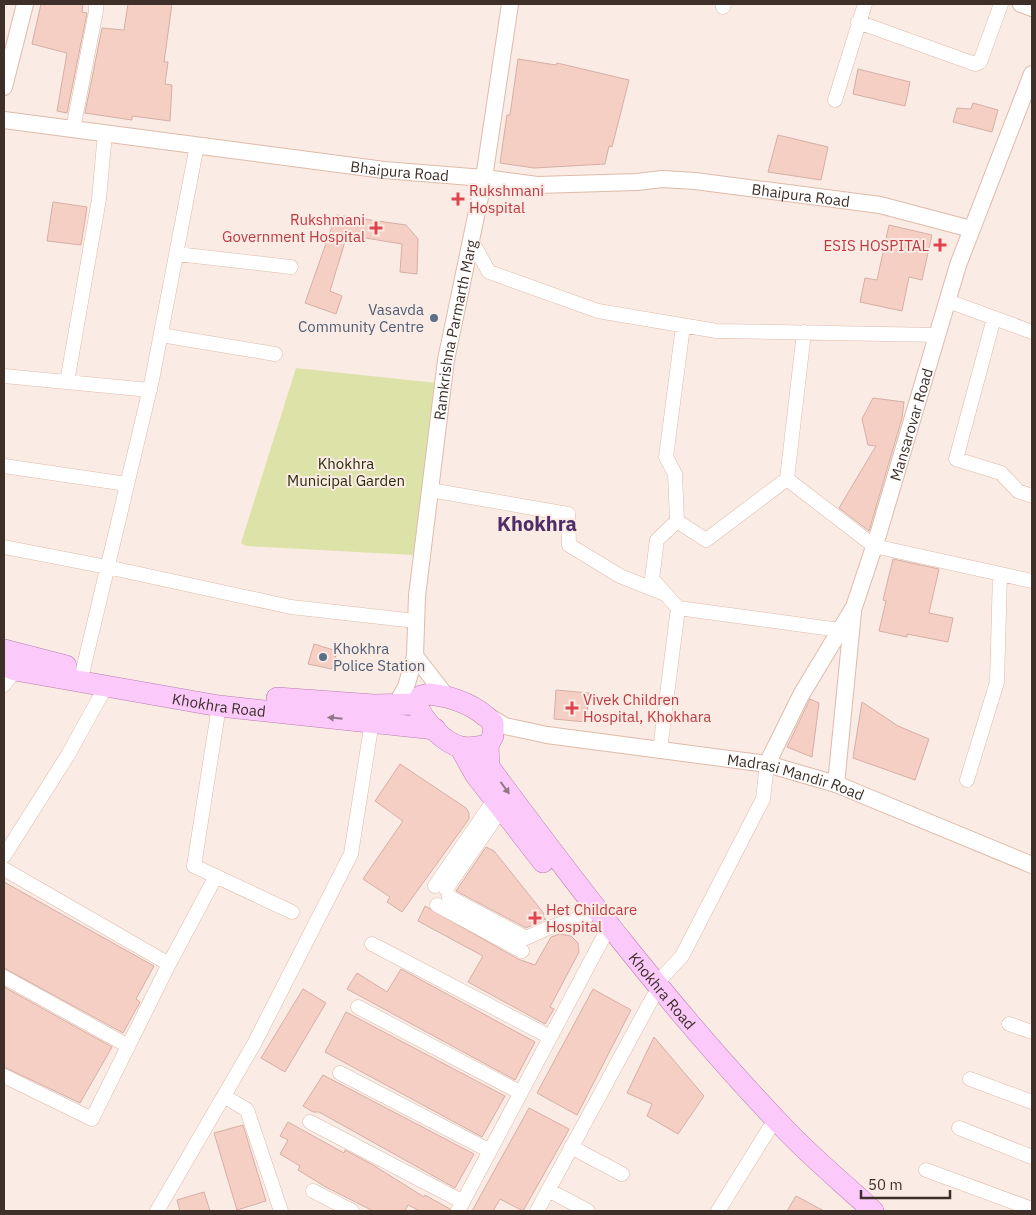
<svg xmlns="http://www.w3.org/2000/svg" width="1036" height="1215" viewBox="0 0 1036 1215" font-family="'IBM Plex Sans',sans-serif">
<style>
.green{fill:#dde3a8}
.building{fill:#f6cfc4;stroke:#d5afa5}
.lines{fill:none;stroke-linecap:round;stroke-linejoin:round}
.minor-casing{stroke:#debba9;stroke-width:15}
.tertiary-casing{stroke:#debba9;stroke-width:18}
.primary-casing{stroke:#b87db0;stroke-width:22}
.minor{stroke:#fff;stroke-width:14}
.tertiary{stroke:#fff;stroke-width:16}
.primary{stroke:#fbcafb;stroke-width:21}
.oneway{fill:#937588}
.health-dot{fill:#e0444e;stroke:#faebe4;stroke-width:2}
.service-dot{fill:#5c6f8a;stroke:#faebe4;stroke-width:2}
.labels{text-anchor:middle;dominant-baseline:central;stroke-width:4;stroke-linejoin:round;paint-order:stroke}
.street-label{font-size:15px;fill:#3e3029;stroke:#faebe4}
.health-label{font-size:15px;fill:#be3a42;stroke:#faebe4;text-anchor:start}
.service-label{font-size:15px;fill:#4e5e75;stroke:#faebe4;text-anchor:end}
.park-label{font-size:15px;fill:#2a2d09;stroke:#faebe4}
.district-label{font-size:20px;font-weight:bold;fill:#502d66;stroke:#faebe4}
</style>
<rect width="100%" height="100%" fill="#faebe4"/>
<path class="green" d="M296 368 437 383 413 555 246 546 241 543Z"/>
<path class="building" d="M41 4H83L82 12 87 13 67 113 57 111 67 53 32 44Z
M128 4H172L164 62H168L165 84 172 85 170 121 132 116V120L85 113 102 28 124 30Z
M518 59 556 65 557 63 629 80 612 147 609 146 605 164 534 168 500 163 507 115H510Z
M858 69 910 82 905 106 853 94Z
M973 103 998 110 992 132 953 122 957 108 971 109Z
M778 135 828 147 821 180 768 172Z
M53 202 87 207 81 245 47 241Z
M336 215 406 225 418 239 417 274 400 272 402 244 347 235 330 291 342 296 336 314 305 303Z
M889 225 932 235 922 280 909 277 902 311 860 302 865 278 877 280Z
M873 398 904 402 902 418 869 531 839 508 876 446 868 445 862 419Z
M893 559 939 569 929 613 953 618 948 642 907 634V637L879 631 886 601 883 600Z
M314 644 337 651 332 669 308 664Z
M556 690 589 693 586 722 554 719Z
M810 699 819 703 812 757 787 747Z
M862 702 898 726 929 739 915 780 853 758Z
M400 764 466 808 469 813V819L402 912 387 902 390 897 363 879 403 821 375 801Z
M486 847 494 851 542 911 544 914 543 917 546 919 526 928 456 891Z
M4 882 154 966 136 999 140 1002 123 1033 4 968Z
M425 906 518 959 535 965 551 937 560 934 571 936 578 943 579 952 550 1007 554 1009 545 1024 468 982 483 956 418 921Z
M401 969 535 1042 515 1080 347 989 357 973 387 992Z
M4 987 112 1047 80 1103 4 1067Z
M303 989 326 1003 285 1072 261 1058Z
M593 989 631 1010 577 1115 537 1093Z
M346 1012 505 1096 482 1137 325 1052Z
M654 1037 704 1096 678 1134 647 1116 652 1104 627 1093Z
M323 1075 474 1154 455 1188 319 1112H313L303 1106Z
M529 1108 569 1129 566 1135 523 1211 500 1199 493 1211H472Z
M288 1122 344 1153 345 1150 373 1165 424 1197 425 1195 450 1209 449 1211H420L408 1205 405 1211H373L324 1186 298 1170 300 1166 280 1154 288 1140 280 1136Z
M243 1125 266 1201 237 1210 214 1133Z
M204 1192 210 1211H180L177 1200Z
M796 1196 824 1211H787Z"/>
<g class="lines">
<defs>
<path id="minor" d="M723 7 724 4
M858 22 975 64 980 62 1001 4
M835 100 865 4
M73 129 96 11V4
M471 240 489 272 598 311 717 331 938 335
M177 254 291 267
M948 301 1032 332
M994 318 956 459 1001 473 1018 491 1032 496
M683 326 666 457 675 474 677 521 706 540 787 479 874 546 1032 581
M161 335 275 354
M4 376 150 390
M67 382 99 199 105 133
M4 466 127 484
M787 479 804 332
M430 490 568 514 569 545 620 576 665 594
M4 547 107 567 291 607 416 621
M678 608 840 630
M83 670 152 380 197 145
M4 685 15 670 18 663
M219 706 194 866 292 912
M660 750 678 608 652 579 657 540 677 521
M967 780 997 682 1000 574
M4 856 68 755 106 686
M4 869 169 964
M435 886 494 800
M446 889 501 810
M449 897 526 938 548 928 587 916
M437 905 522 951
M372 944 550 1037
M4 977 128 1046
M657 983 682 956 763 799 767 764
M358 1007 521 1093
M1009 1024 1032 1032
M340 1073 490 1151
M4 1076 92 1119 169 964 216 876
M970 1079 1032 1102
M224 1096 247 1110 281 1211
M310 1122 463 1202
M959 1128 1032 1157
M571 1147 622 1174
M926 1170 1032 1209
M548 1190 588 1211
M313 1191 352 1211
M157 1211 254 1044 351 854 373 715
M458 1211 604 936
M537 1211 653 997
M718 1211 769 1129"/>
<g id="tertiary">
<path d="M1021 4 1032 8"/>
<path d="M4 87 25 4"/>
<path id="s1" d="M4 120 384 170 484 178 537 185 637 182 662 179 695 181 880 205 971 229"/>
<path d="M415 656 446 696"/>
<path id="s2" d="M396 704 406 687 415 656 417 596 446 360 484 178 510 4"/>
<path id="s3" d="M485 714 505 726 547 735 767 764 836 784 1032 865"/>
<path id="s4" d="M767 764 801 695 854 607 878 535 958 265 1032 74"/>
<path d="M836 784 853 612"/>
</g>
<g id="primary">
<path d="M4 650 66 666"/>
<path id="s5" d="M4 665 15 670 219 706 435 729"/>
<path d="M430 694C454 697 476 705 493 723V736L488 745C479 747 470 749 461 747 444 743 422 720 417 704L421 696Z"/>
<path d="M277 698 374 705 417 704"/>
<path id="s6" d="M488 745 489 767C581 891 675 1014 782 1126 810 1156 843 1183 873 1211"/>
<path d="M460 747 475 774 543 862"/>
</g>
</defs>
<use href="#minor" class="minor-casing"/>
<use href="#tertiary" class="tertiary-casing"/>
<use href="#primary" class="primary-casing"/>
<use href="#minor" class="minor"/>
<use href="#tertiary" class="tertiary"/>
<use href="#primary" class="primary"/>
</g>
<defs><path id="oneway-solid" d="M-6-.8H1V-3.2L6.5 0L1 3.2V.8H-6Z" transform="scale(1.25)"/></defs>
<g class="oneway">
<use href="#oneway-solid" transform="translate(335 718) rotate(-174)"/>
<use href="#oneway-solid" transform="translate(505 788) rotate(54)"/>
</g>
<g class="health-dot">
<path d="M455.5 191.5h5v5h5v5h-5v5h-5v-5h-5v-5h5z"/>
<path d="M373.5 220.5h5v5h5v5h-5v5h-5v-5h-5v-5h5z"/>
<path d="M937.5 237.5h5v5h5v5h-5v5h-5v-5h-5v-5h5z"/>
<path d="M569.5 700.5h5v5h5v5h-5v5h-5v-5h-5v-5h5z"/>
<path d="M532.5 910.5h5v5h5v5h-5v5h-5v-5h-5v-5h5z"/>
</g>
<g class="service-dot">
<circle cx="434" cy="318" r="5"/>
<circle cx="323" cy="657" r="5"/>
</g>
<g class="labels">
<g class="street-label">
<text stroke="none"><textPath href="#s1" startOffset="399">Bhaipura Road</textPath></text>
<text stroke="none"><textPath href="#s1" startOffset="802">Bhaipura Road</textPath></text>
<text stroke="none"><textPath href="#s2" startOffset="381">Ramkrishna Parmarth Marg</textPath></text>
<text stroke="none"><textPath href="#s4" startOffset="371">Mansarovar Road</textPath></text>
<text stroke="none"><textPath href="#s5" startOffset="219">Khokhra Road</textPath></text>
<text stroke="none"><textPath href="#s3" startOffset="319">Madrasi Mandir Road</textPath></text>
<text stroke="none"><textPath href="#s6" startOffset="305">Khokhra Road</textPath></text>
</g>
<g class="health-label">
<text x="469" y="190">Rukshmani<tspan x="469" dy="17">Hospital</tspan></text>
<text x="365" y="219" text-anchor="end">Rukshmani<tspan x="365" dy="17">Government Hospital</tspan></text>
<text x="929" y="245" text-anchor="end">ESIS HOSPITAL</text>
<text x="583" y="699">Vivek Children<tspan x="583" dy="17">Hospital, Khokhara</tspan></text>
<text x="546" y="909">Het Childcare<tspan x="546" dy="17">Hospital</tspan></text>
</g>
<g class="service-label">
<text x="424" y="309">Vasavda<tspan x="424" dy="17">Community Centre</tspan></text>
<text x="333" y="648" text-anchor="start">Khokhra<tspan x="333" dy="17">Police Station</tspan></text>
</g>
<g class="park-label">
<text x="346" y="463">Khokhra<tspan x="346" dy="17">Municipal Garden</tspan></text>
</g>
<g class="district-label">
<text x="537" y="523">Khokhra</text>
</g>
</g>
<rect width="1036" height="1215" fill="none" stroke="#3e3029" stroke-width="10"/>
<path d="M861 1190v8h89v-8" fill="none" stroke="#3e3029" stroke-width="2.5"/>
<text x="868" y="1190" font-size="15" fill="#3e3029" stroke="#faebe4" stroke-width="4" paint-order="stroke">50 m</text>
</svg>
